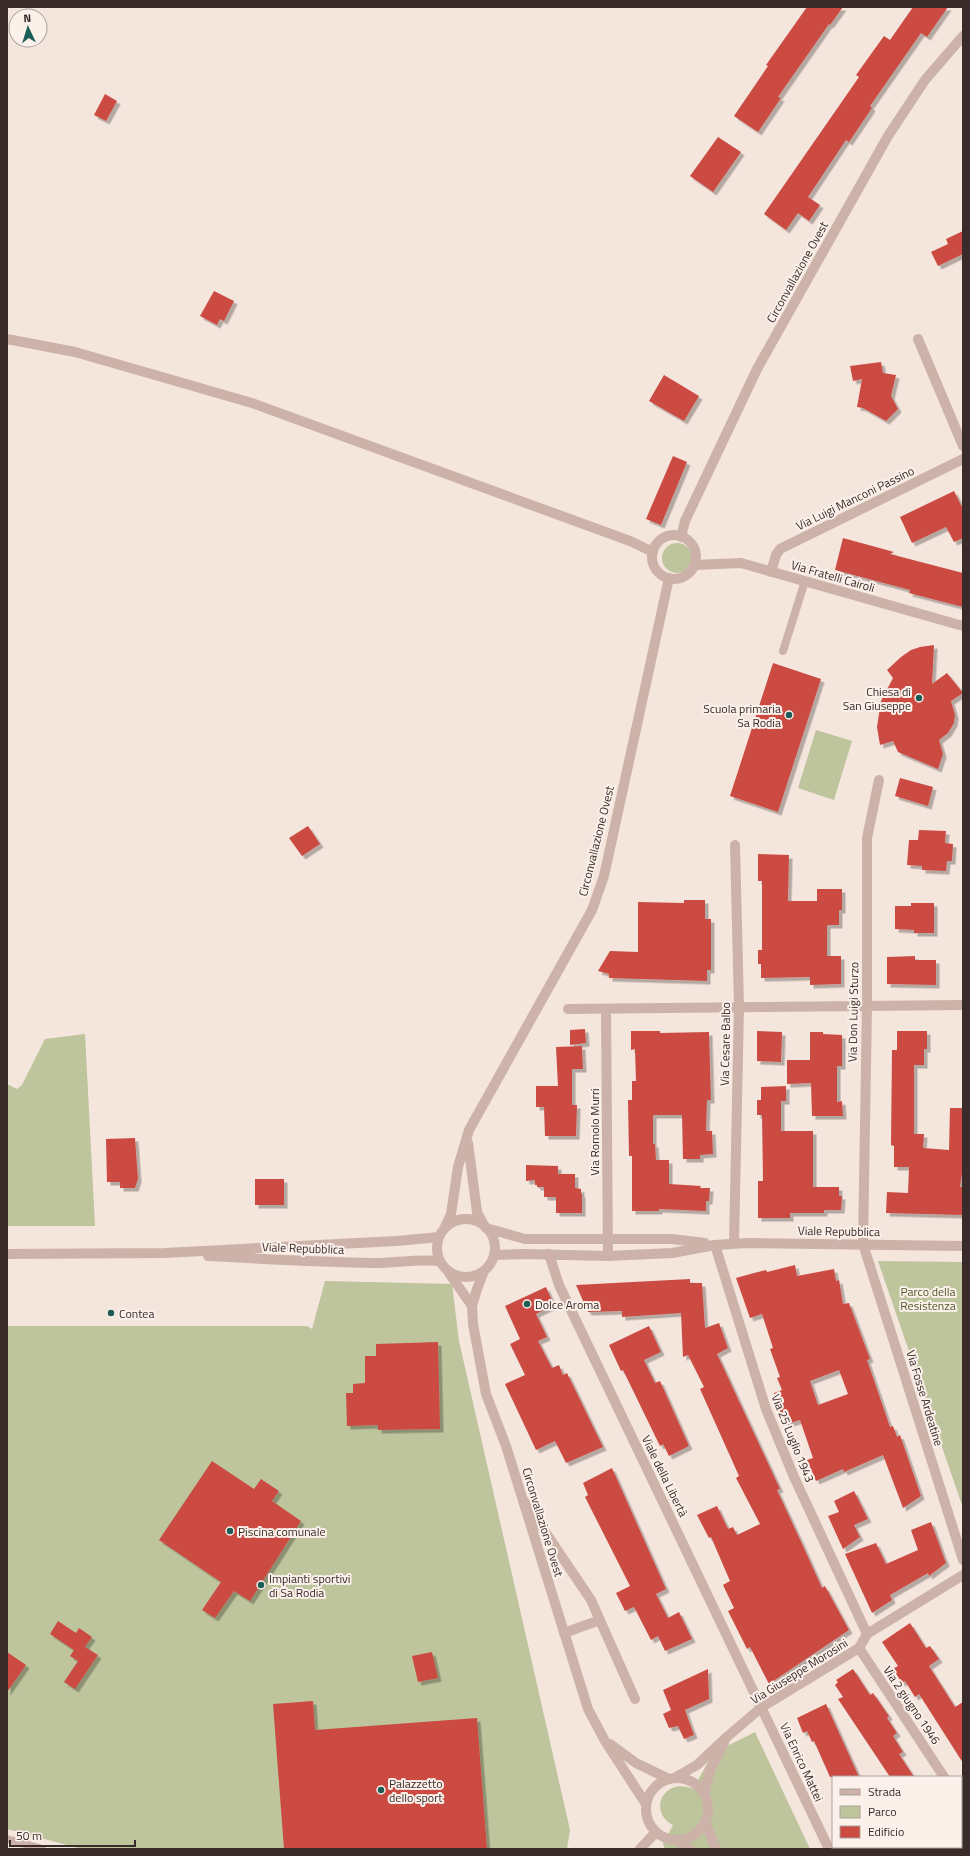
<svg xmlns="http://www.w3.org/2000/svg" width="970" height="1856" viewBox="0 0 970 1856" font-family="'Titillium Web',sans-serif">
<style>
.green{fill:#bec49c}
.building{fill:#cb4b43;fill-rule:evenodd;filter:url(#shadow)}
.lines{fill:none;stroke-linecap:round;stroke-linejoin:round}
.service{stroke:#ccb2a8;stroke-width:8}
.minor{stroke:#ccb2a8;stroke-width:10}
.tertiary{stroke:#ccb2a8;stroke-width:10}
.poi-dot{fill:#1c5d55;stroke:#fbf0ea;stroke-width:1.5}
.labels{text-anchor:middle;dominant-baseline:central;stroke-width:4;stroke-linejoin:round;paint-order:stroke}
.street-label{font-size:12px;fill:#392b29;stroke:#fbf0ea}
.poi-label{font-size:12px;fill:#392b29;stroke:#fbf0ea;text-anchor:start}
.park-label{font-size:12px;fill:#50582b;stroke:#fbf0ea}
</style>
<defs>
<filter id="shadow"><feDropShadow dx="3.5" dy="3.5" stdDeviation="0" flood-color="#0004"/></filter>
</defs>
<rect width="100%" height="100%" fill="#f4e5dd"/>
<path class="green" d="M662 558a15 15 0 1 1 30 0a15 15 0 1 1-30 0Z
M816 730 852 741 834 800 798 788Z
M85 1034 95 1226H7V1084L17 1089 22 1085 45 1039Z
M878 1261 963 1262V1508Z
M325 1281 452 1284 459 1341 570 1830 567 1849H82L7 1829V1326H307L312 1329Z
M755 1732 810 1849H665L663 1844 673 1825C647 1812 664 1776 693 1789L713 1753Z"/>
<path class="building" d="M807 7H843L830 25 829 24 778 97 781 98 758 132 734 116 768 66 766 65Z
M913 7H948L927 37 921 33 870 106 872 108 849 142 846 140 808 197 820 205 809 221 798 213 786 230 764 214 859 77 856 75 884 36 890 40Z
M105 94 117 101 106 121 94 115Z
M718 137 741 152 713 192 690 176Z
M963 231V254L938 266 931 252 948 244 946 239Z
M214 291 234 301 224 321 220 319 217 325 200 316Z
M881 362 883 373 896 375 891 396 898 409 886 421 863 408 857 407 862 379 853 381 850 366Z
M664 375 699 396 684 421 649 401Z
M673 456 687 462 661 525 646 519Z
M954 491 963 509V538L954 542 946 527 912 543 900 517Z
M843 538 894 552 890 554 963 573V607L909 593 910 590 835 570Z
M934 645 932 684 947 673 963 693 951 701 955 715 954 723 948 733 939 740 943 754 938 769 898 752 893 741 880 745 877 727 881 701 893 678 887 670 901 657 911 650 920 647Z
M773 663 821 679 778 812 730 796Z
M900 778 933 787 928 806 895 796Z
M308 826 320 844 302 856 289 838Z
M919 830 946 831 945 843 953 844 952 861H947L946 871 922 870V866L907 865 909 840H918Z
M758 854 789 855 788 901H817V889H842V910H839V925H827V956H841V984L810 985V977L761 978V964H758V950H762V881H758Z
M684 900H705V919H711V970H707V981L609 978V974L598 971 610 951 638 952V902L684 903Z
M911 903H934V933H914V930L895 929V906H911Z
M915 956V960H936V985L887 984V957Z
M585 1029 586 1043 570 1045V1030Z
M631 1031H660V1033L709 1032 711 1100H707L706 1131H712L713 1154 700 1155V1159H683L682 1115H653V1144H655L656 1160H669V1184L701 1186 700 1188H710L709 1201H706V1211L659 1209V1211H632V1156H629L628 1100H632V1081H636L635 1049 631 1050Z
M757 1031 782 1032 781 1062 757 1061Z
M897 1031H927V1049H924V1065H914V1134H924L923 1148 949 1150 950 1108H963V1167L960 1187H963V1215L886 1213 887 1192 908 1193 909 1167H894V1146L891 1145 892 1050H897Z
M810 1032H823V1034L842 1035V1066H837V1102L842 1101 843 1116H812L811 1083 787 1084V1060H810Z
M582 1046 583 1069H572V1105H577L576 1136H545L544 1107H536V1086H558L556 1047Z
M786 1086V1101H781V1131H813V1187H839V1196H842L841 1210H824V1213H790V1218H758V1181H763L762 1115H757V1100H761V1087Z
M135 1138 138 1179 135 1188H120V1182H107L106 1139Z
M526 1165 558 1166V1174H575V1188L581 1189V1194H582V1213H556V1197H544V1187H537V1185H535V1180L526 1181Z
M255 1179H284V1205H255Z
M795 1265 797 1276 834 1269 836 1281 839 1280 843 1304 849 1303 870 1359 867 1360 890 1427 893 1426 897 1437 900 1435 921 1496 903 1508 883 1455 844 1472 843 1469 816 1481 807 1460 813 1458 800 1420 784 1425 774 1393 782 1390 777 1378 780 1377 770 1349 773 1348 762 1314 750 1318 736 1278 754 1273 766 1270 767 1272ZM839 1370 848 1394 818 1405 810 1381Z
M690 1279V1283H702L705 1328 719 1323 728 1348 717 1354 780 1489 777 1490 803 1546 822 1588 825 1586 849 1630 769 1684 750 1647 747 1649 728 1611 734 1608 723 1585 730 1581 711 1537 709 1538 697 1515 717 1506 728 1529 733 1527 737 1535 760 1524 736 1478 739 1476 700 1389 704 1387 688 1355 683 1357 681 1313 622 1317V1311L588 1312 576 1285Z
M546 1287 554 1305 536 1314 547 1337 538 1341 552 1368 559 1365 563 1375 567 1373 603 1447 566 1463 555 1441 536 1450 505 1384 525 1375 510 1344 520 1339 505 1306Z
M649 1326 661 1352 644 1360 655 1383 660 1381 689 1446 669 1456 663 1444 660 1446 623 1370 621 1371 609 1345Z
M438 1342 440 1429 378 1430V1425L347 1426 346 1393H353V1384L365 1383V1356H376V1344Z
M212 1461 254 1489 261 1479 279 1491 272 1501 301 1521 250 1601 234 1591 215 1618 202 1610 221 1582 159 1540Z
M612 1468 666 1589 656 1594 668 1618 679 1612 692 1639 665 1651 658 1636 651 1640 634 1607 625 1611 616 1593 630 1586 585 1497 588 1495 583 1483Z
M854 1491 868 1519 854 1525 860 1537 843 1549 828 1516 839 1512 834 1501Z
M931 1522 946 1563 929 1576 928 1573 890 1595 892 1600 872 1613 845 1554 876 1543 886 1564 918 1550 911 1530Z
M58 1621 76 1633 79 1628 92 1637 85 1647 98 1655 75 1689 64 1682 78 1661 70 1656 74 1650 50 1634Z
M910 1623 926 1648 930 1646 939 1659 929 1666 955 1707 963 1702V1763L919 1694 915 1697 905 1681 902 1683 893 1669 898 1666 882 1642Z
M7 1652 26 1665 7 1692Z
M432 1652 438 1678 418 1682 412 1656Z
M708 1669 709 1699 685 1710 694 1735 684 1739 678 1726 669 1728 663 1714 671 1710 663 1690Z
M853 1669 870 1695 873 1693 889 1716 887 1718 897 1733 893 1736 903 1752 899 1754 914 1777H890L838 1699 843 1697 835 1685 838 1682 836 1680Z
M313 1701 315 1730 477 1718 487 1849H284L273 1704Z
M826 1704 859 1777H830L814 1741 812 1742 807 1731 803 1733 797 1718Z"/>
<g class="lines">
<path class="service" d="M783 651 805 581
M7 1839 42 1849"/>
<path class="minor" d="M7 339 75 352 252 403 630 541 653 552
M918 339 963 446
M694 565 741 563 963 626
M771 572 776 555 780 549 963 459
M879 780 867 838V1006L863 1244 963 1560
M568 1009 963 1005
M606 1009 608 1256
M734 1243 739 1007 735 845
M715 1245 766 1409 794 1477 867 1634
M525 1502 591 1600 635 1699
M564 1633 600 1620
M859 1648 944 1777
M762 1707 859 1648 867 1634 963 1575
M961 1802 963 1805
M640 1849 656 1832"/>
<path class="tertiary" d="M652 557a22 22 0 1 1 44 0a22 22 0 1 1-44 0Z
M681 537 685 521 757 369 888 136 925 80 963 36
M468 1143 477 1212 485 1227
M437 1248a29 29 0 1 1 58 0a29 29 0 1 1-58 0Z
M486 1228 525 1239H672L705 1243
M444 1229 451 1214 458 1167 469 1130 592 910 604 876 669 578
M7 1254 164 1253 397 1241 439 1237
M549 1254 559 1285 829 1849
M494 1255 525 1254 608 1256 672 1253 715 1245 747 1243 963 1246
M208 1256C263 1259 318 1262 373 1263 395 1263 417 1259 440 1261
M484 1271 477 1289 472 1306 473 1324 486 1394 506 1446 588 1709 605 1741 646 1804
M449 1273 472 1306
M610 1744 636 1763 669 1779
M676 1777 697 1765 728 1736 762 1707
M646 1809a31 31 0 1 1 62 0a31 31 0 1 1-62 0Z
M704 1794 710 1770 724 1743
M705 1821 716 1849
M676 1840 690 1849"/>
</g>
<g class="poi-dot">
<circle cx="919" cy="698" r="4"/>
<circle cx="789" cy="715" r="4"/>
<circle cx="527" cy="1304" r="4"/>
<circle cx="111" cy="1313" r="4"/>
<circle cx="230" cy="1531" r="4"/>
<circle cx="261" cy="1585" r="4"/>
<circle cx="381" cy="1790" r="4"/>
</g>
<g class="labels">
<g class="street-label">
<text transform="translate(797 272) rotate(-61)">Circonvallazione Ovest</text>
<text transform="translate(855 498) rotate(-26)">Via Luigi Manconi Passino</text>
<text transform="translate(833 576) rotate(16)">Via Fratelli Cairoli</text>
<text transform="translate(596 841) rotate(-76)">Circonvallazione Ovest</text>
<text transform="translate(853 1012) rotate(-89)">Via Don Luigi Sturzo</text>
<text transform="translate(725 1044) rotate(-89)">Via Cesare Balbo</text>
<text transform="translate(594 1132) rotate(-90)">Via Romolo Murri</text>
<text transform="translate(839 1231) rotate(1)">Viale Repubblica</text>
<text transform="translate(303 1248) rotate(2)">Viale Repubblica</text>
<text transform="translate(925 1398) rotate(73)">Via Fosse Ardeatine</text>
<text transform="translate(793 1438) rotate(68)">Via 25 Luglio 1943</text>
<text transform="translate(665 1476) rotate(64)">Viale della Libertà</text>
<text transform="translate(543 1522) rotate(73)">Circonvallazione Ovest</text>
<text transform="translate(799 1671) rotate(-32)">Via Giuseppe Morosini</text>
<text transform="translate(912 1705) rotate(56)">Via 2 giugno 1946</text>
<text transform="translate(802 1762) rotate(65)">Via Enrico Mattei</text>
</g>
<g class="poi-label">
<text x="911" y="691" text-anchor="end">Chiesa di<tspan x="911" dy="14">San Giuseppe</tspan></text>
<text x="781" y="708" text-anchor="end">Scuola primaria<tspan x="781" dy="14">Sa Rodia</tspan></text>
<text x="535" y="1304">Dolce Aroma</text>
<text x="119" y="1313">Contea</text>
<text x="238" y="1531">Piscina comunale</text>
<text x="269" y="1578">Impianti sportivi<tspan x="269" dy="14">di Sa Rodia</tspan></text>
<text x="389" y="1783">Palazzetto<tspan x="389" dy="14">dello sport</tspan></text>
</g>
<g class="park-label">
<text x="928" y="1291">Parco della<tspan x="928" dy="14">Resistenza</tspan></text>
</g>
</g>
<rect width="970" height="1856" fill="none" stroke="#392b29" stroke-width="16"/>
<rect x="832" y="1776" width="130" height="72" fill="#fbf0ea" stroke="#ada19d"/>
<rect x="840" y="1789" width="20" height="6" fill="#ccb2a8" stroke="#ada19d"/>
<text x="868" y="1796" font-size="12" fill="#392b29">Strada</text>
<rect x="840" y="1806" width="20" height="12" fill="#bec49c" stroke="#ada19d"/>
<text x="868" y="1816" font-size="12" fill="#392b29">Parco</text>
<rect x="840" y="1826" width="20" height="12" fill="#cb4b43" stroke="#ada19d"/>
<text x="868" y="1836" font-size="12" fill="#392b29">Edificio</text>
<g transform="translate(28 28) rotate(356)"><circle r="19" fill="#fbf0ea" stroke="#ada19d"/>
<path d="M0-3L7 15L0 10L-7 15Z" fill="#1c5d55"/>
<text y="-6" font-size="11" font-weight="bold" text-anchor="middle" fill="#392b29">N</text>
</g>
<path d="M10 1840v6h125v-6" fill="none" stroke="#392b29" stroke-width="2"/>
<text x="16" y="1840" font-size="12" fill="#392b29" stroke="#fbf0ea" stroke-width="3" paint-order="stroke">50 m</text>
</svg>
